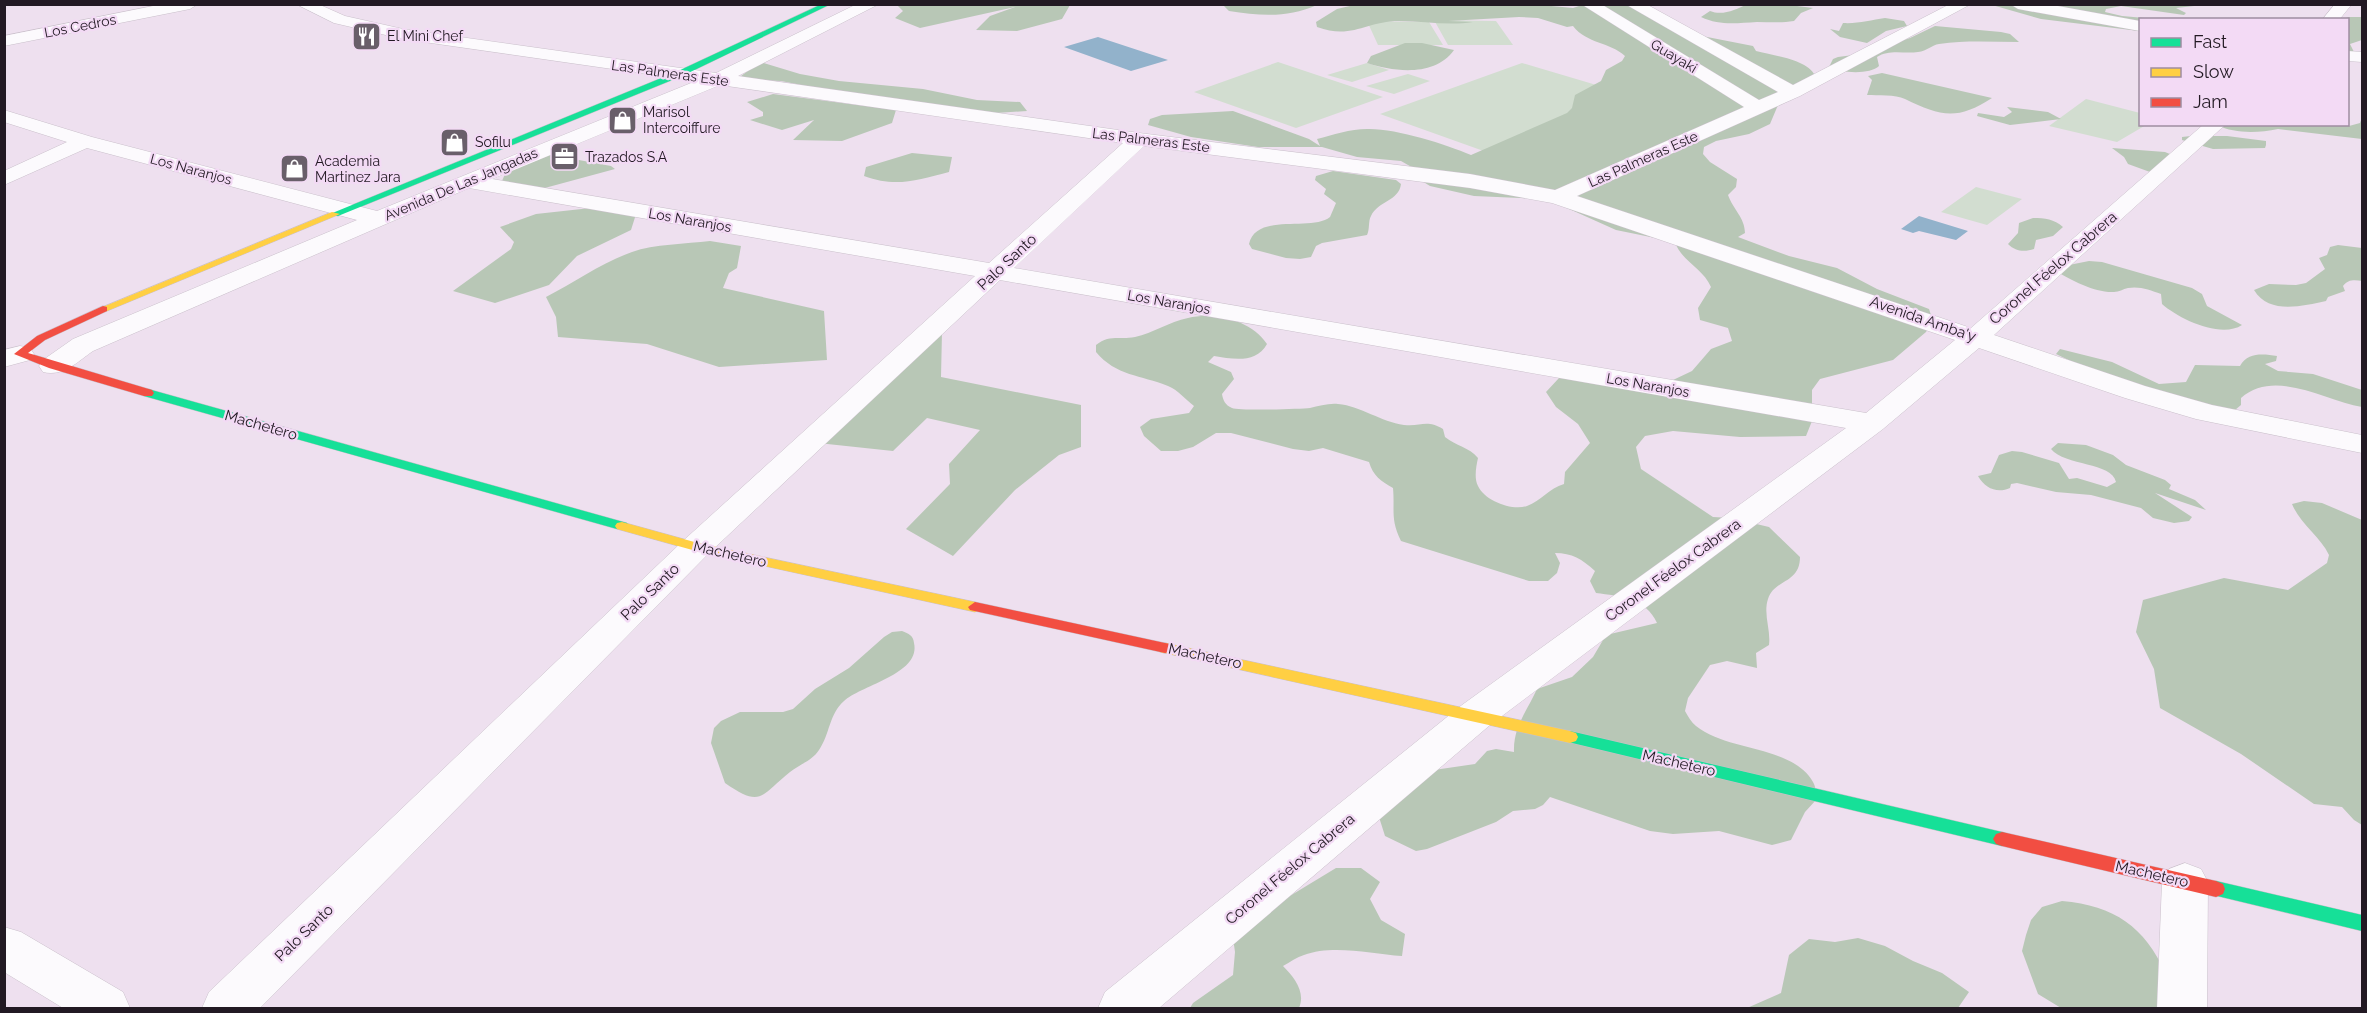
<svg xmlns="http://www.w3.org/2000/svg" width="2367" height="1013" viewBox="0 0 2367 1013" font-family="Raleway,sans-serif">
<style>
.green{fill:#d2ddd0}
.forest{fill:#b8c7b6}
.water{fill:#92b2cb}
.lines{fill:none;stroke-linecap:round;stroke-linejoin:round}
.street-casing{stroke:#cac0cb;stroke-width:1}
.fast-casing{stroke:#cac0cb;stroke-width:1}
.slow-casing{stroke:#cac0cb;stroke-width:1}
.jam-casing{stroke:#cac0cb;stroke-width:1}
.street{fill:#fcfafd;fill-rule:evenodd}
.fast{fill:#16e098;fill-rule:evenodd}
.slow{fill:#ffcf43;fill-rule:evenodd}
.jam{fill:#f24e42;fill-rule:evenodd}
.labels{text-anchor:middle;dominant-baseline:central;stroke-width:4.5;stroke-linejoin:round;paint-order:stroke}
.far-street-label{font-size:14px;fill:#221923;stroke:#f3daf5}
.far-poi-label{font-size:14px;fill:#221923;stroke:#f3daf5;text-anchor:start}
.street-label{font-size:15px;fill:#221923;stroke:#f3daf5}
</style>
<rect width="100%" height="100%" fill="#eee0ef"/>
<path class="green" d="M1434 20 1496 21 1513 45H1448Z
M1367 21 1429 22 1443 45H1378Z
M1278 62 1383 97 1296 128 1194 92Z
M1367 63 1389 70 1352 82 1327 75Z
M1522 63 1630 95 1492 154 1380 114Z
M1408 74 1430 81 1394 94 1366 86Z
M2086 99 2140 113V124L2146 125 2117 142 2049 126Z
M1976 187 2022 199 1987 225 1941 212Z"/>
<path class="forest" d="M1231 4H1317V5C1287 18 1261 16 1229 11L1224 6Z
M1530 4 1573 8 1582 5H1628L1702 36 1753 46 1756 51C1774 56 1810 59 1816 78L1778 105 1770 124 1749 134 1716 141 1704 147 1703 154 1710 162 1737 179 1736 187 1728 195C1733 209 1745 218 1745 233L1738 237 1789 256 1837 268 1877 289 1929 309 1933 321 1926 332 1893 360 1820 379 1812 390V421L1806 436 1740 437 1673 431 1645 436 1636 447 1641 469 1713 517 1731 518 1769 527 1800 557C1800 584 1774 579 1768 599 1763 614 1771 630 1769 645L1756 653 1757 668 1727 661 1710 665 1688 698 1685 711C1688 716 1691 722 1696 726 1728 752 1792 745 1813 782 1816 787 1816 794 1816 800L1805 812 1791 840 1772 845 1719 831 1673 834 1650 831 1550 797 1543 805 1535 809 1513 811 1496 822 1427 849 1416 851 1385 836 1379 817 1434 770 1475 764 1487 751 1496 749 1514 752C1513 727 1527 711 1537 689L1572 677 1593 657 1606 635 1657 623C1646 598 1620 596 1596 593L1590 581 1595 571C1582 559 1572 553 1555 553L1560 563 1557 573 1548 581H1529L1401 541C1390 519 1395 510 1393 488 1381 481 1373 476 1369 462L1323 448 1309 451 1293 449 1231 433H1216L1193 447 1178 451H1161L1144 436 1140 427 1151 419 1189 413 1194 406C1185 399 1178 390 1168 386 1141 375 1116 376 1096 352V345C1109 334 1120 340 1135 337 1153 333 1169 322 1188 318 1215 312 1251 320 1267 344 1256 364 1233 359 1214 356L1208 362 1231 372 1234 379 1222 394C1223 400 1225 405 1232 408 1240 411 1300 409 1310 408 1319 406 1329 403 1338 404 1361 406 1381 422 1404 425 1421 427 1426 419 1443 429L1445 437C1456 446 1469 447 1478 458 1476 467 1474 478 1478 486 1485 501 1512 511 1527 506 1541 501 1549 488 1564 484L1565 472 1590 443 1578 424 1556 407 1546 392 1559 378 1581 371 1673 380 1692 371 1711 349 1732 341 1728 328 1700 320 1698 308 1711 287C1703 268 1681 261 1675 242L1616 230 1547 199 1474 196 1430 186 1417 178 1415 169 1401 161 1357 157 1322 147H1258L1191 137 1148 125 1150 119 1162 115 1233 111 1309 139 1320 146 1317 139C1333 135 1350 129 1367 129 1395 128 1445 144 1471 155L1567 113 1572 108 1575 95 1601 81 1606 70 1622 61 1625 56C1610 42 1587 44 1573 26L1567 27 1538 18 1519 17 1448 21 1473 22C1448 26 1424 21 1399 21 1366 21 1352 40 1317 27L1316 22 1337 9 1354 5Z
M1747 4 1789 5 1813 8 1801 13 1794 21C1781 23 1770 22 1757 22 1737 23 1720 26 1701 17L1710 11C1722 16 1736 10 1747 4Z
M897 5H1070L1062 19 1017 31 976 30 990 16 1015 7 920 28 895 18 903 11Z
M1992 5H2203L2176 8 2186 13 2184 15 2121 6 2106 9 2105 12 2122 16 2156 19 2140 20 2139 31 2041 19Z
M2349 17H2362V40L2350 44 2355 54 2348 57V20H2339Z
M1885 18 1904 21 1907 26 1886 31 1867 43 1840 37 1830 29 1839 31 1843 23C1857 24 1871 20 1885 18Z
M1935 26 2001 32 2010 34 2019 42C1992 42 1966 40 1939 44 1932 45 1927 51 1918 52 1904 54 1889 49 1877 57L1879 66C1870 75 1840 73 1829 67L1833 59 1838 57 1861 54 1910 38Z
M1405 43H1422L1454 50C1435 77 1394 72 1367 63L1371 56Z
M760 62 800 74 839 81 923 89 977 100 1020 102 1027 111 981 114 929 110 781 81 737 79Z
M1882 73 1992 98C1957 121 1940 116 1905 99 1895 94 1878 96 1867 95L1872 80 1868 76Z
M773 94 896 110 892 123 842 141 793 140 814 120 782 130 750 120 763 116V112L747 102Z
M2007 107 2048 112 2061 119 2010 125 1977 116 1978 113 2004 117 2012 112Z
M2362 117V139L2278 129C2258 133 2235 134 2217 125L2349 126 2360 123Z
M2191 136H2227L2266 141V145L2265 148 2213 149 2182 140V137Z
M2112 148 2165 152 2177 157 2150 172 2128 164 2124 157Z
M912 153 952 157 949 172C917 180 896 188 864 176L866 167Z
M532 154 552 155 611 166 615 169 530 192 487 185 502 181 508 167Z
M1333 171 1396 180 1401 184C1399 201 1378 201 1371 216 1368 221 1370 229 1367 235L1322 243 1316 246 1311 257 1300 259 1286 258 1252 249 1249 244C1256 212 1312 232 1330 217L1336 203 1324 194 1326 189 1315 180 1316 176Z
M609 206 637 211 631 230 577 256 549 285 495 303 453 291 511 249 514 242 500 227 536 214Z
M2033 218C2045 218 2054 219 2063 227L2053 236 2036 240 2034 249C2025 252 2016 252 2008 244L2018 233 2019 223Z
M710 241 741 246 737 268 729 273 723 288 824 311 827 360 719 367 647 344 558 337 556 317 546 297C575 282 601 263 632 252 654 244 686 244 710 241Z
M2338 245 2362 248V281C2355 280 2348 279 2343 286L2345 291 2328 297 2326 301C2302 306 2269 315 2254 290L2269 284 2296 285 2306 283 2325 269 2319 258 2327 255 2330 247Z
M2089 261 2102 262 2192 288 2202 294 2207 306 2242 325C2221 339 2179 319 2162 304L2161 294C2150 290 2140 286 2128 288 2123 289 2119 292 2114 292 2095 293 2071 280 2056 271L2059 267Z
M942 332 941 377 1081 405V447L1059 455 1015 490 953 556 906 529 950 484 949 464 980 430 927 418 893 451 818 443Z
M2060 349 2112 362 2159 384 2186 382 2195 365 2240 366C2248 352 2263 354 2277 356L2276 361 2265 364 2278 371 2313 374 2362 390V407C2326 401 2275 368 2241 398V405L2235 410 2222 411 2081 366 2056 354Z
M2058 443 2086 445 2113 455 2126 465 2165 480 2171 485 2169 489 2195 500 2206 510 2155 493 2192 517 2189 521 2174 523 2153 518 2141 508 2091 495 2056 492 2017 483 2011 484 2010 488C1997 494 1985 488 1978 476L1991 473 1999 455 2012 451 2022 452 2059 463 2069 479 2077 478 2107 487 2116 482C2112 462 2065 466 2051 449Z
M2304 501 2322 503 2362 520V825L2354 820 2342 807 2314 804 2241 754 2160 708 2154 669 2136 632 2143 600 2224 578 2288 590 2327 563 2329 555C2320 536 2300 524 2292 504Z
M902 631C909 634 913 635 914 643 921 674 861 685 844 701 829 714 830 734 819 750 812 761 800 764 790 772 761 795 762 809 725 783L711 743 714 728 721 721 740 712H783L793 709 815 689 849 668 884 637 892 632Z
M1336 868H1361L1380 882 1370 899 1381 920 1405 934 1402 956C1372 954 1333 944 1304 955 1297 957 1290 962 1283 966 1294 977 1306 992 1299 1008H1190L1193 1003 1233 975 1235 952 1232 931Z
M2062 901C2115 906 2144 926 2166 974 2172 986 2179 996 2180 1008H2061L2038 994 2022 951 2026 935 2031 920 2042 907Z
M1858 938 1885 946 1913 961 1942 973 1969 992 1958 1008H1747L1781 993 1789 955 1809 939 1835 942Z"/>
<path class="water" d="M1098 37 1168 60 1131 71 1064 47Z
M1919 216 1968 231 1956 240 1919 231 1913 233 1901 229Z"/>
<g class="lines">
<defs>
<path id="street" d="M163 4H198L190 9 4 46V36Z
M296 4H318L345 16 403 29 716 73 857 4H879L738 76 1139 133 1470 174 1555 190 1744 107 1581 4H1601L1759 100 1778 92 1625 4H1646L1793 85 1950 4H1971L1800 96 1577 196 1971 328 2204 124H2226L1994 335 2145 386 2212 405 2362 435V453L2196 419 2125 398 1979 348 1883 429 1490 725 1159 1008H1098L1105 992 1462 705 1846 428 1000 280 708 554 260 1008H202L209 992 684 540 975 276 469 188 93 351C77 362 63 377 43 372L39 366 43 360 73 339 357 220 87 148 4 185V171L67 142 4 122V110L92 137 377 211 696 81 403 39 334 23ZM720 85 1123 143 989 263 492 179ZM1144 146 1470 188 1552 203 1955 340 1866 413 1014 268Z
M2010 4H2047L2140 21V31L2018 9Z
M2335 4H2352L2339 20H2322Z
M2348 51 2362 52V62L2348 61Z
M20 346 30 348 34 354 30 360 4 367V350Z
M2185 863 2201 869 2208 882 2207 1008H2157L2162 882 2169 869Z
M4 927 21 932 123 992 130 1008H63L4 972Z"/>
<path id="fast" d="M822 4H831L682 76 338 216 330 214 676 72Z
M148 389 627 523 629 526 627 529H617L144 396 142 393Z
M1570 731 2002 832 2008 834 2011 839 2008 844 2002 846 1564 741 1562 737 1564 733Z
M2216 881 2362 915V931L2209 894 2207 889 2209 884Z"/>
<path id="slow" d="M332 212 340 214 107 311 103 312 98 309Z
M622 522 698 543 975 602 982 607 975 612 696 551 617 529 615 526 617 523Z
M1165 643 1570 731 1576 733 1578 737 1576 741 1570 743 1160 652 1157 648 1160 644Z"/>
<path id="jam" d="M103 306 107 307V311L45 340 28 353 152 390 154 393 152 396H144L49 368 14 354 37 336Z
M975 602 1165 643 1170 644 1173 648 1170 652 1165 653 970 610 968 607Z
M2002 832 2216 881 2223 884 2225 889 2223 894 2216 897 2002 846 1996 844 1993 839 1996 834Z"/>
</defs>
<use href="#street" class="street-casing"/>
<use href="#fast" class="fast-casing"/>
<use href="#slow" class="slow-casing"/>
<use href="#jam" class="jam-casing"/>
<use href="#street" class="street"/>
<use href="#fast" class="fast"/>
<use href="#slow" class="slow"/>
<use href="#jam" class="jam"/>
</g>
<defs>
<symbol id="restaurant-square" viewBox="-11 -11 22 22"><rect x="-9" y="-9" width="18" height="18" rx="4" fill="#695f6a" stroke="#f3daf5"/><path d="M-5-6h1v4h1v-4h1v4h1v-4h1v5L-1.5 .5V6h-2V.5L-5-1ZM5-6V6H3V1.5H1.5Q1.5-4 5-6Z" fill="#fff"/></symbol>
<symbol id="shop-square" viewBox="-11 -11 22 22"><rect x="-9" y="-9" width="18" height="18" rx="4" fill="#695f6a" stroke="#f3daf5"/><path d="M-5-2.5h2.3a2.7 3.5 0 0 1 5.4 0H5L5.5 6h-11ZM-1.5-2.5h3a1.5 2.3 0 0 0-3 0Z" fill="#fff"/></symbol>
<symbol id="office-square" viewBox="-11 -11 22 22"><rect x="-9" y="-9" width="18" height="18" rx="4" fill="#695f6a" stroke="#f3daf5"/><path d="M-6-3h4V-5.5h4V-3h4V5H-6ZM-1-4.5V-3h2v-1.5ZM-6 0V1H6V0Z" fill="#fff"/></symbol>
</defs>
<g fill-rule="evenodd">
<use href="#restaurant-square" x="350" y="20" width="33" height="33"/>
<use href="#shop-square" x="606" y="104" width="33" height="33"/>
<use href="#shop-square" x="438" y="126" width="33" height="33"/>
<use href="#office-square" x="548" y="140" width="33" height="33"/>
<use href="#shop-square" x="278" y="152" width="33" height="33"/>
</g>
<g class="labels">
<g class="far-street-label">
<text transform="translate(80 26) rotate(-11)">Los Cedros</text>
<text transform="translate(1674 56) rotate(31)">Guayaki</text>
<text transform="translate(670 73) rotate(8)">Las Palmeras Este</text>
<text transform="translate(1151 140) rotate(7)">Las Palmeras Este</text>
<text transform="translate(1643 159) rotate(-24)">Las Palmeras Este</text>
<text transform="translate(191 169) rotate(15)">Los Naranjos</text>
<text transform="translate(461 184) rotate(-23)">Avenida De Las Jangadas</text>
<text transform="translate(690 220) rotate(10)">Los Naranjos</text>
<text transform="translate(1169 302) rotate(10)">Los Naranjos</text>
<text transform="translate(1648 385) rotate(10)">Los Naranjos</text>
</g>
<g class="far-poi-label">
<text x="387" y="36">El Mini Chef</text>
<text x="643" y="112">Marisol<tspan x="643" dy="16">Intercoiffure</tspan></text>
<text x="475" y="142">Sofilu</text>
<text x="585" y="157">Trazados S.A</text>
<text x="315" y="161">Academia<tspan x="315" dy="16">Martinez Jara</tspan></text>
</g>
<g class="street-label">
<text transform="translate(1007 262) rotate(-43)">Palo Santo</text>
<text transform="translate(2053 268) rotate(-41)">Coronel Féelox Cabrera</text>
<text transform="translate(1923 319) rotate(19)">Avenida Amba'y</text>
<text transform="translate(261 425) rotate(16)">Machetero</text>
<text transform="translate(730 554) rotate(13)">Machetero</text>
<text transform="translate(1673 570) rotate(-36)">Coronel Féelox Cabrera</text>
<text transform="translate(650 592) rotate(-44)">Palo Santo</text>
<text transform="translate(1205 656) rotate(12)">Machetero</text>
<text transform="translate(1679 763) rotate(13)">Machetero</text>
<text transform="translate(1290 869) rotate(-40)">Coronel Féelox Cabrera</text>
<text transform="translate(2152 874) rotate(13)">Machetero</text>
<text transform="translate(304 933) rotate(-44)">Palo Santo</text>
</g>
</g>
<rect width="2367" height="1013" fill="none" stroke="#221923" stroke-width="12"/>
<rect x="2139" y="18" width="210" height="108" fill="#f3daf5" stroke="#9f8da1" stroke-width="1.5"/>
<rect x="2151" y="38" width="30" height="9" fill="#16e098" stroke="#9f8da1" stroke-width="1.5"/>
<text x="2193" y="48" font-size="18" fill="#221923">Fast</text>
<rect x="2151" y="68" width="30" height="9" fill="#ffcf43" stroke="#9f8da1" stroke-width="1.5"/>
<text x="2193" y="78" font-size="18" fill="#221923">Slow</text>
<rect x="2151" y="98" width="30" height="9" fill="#f24e42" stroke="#9f8da1" stroke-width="1.5"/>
<text x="2193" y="108" font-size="18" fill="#221923">Jam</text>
</svg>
